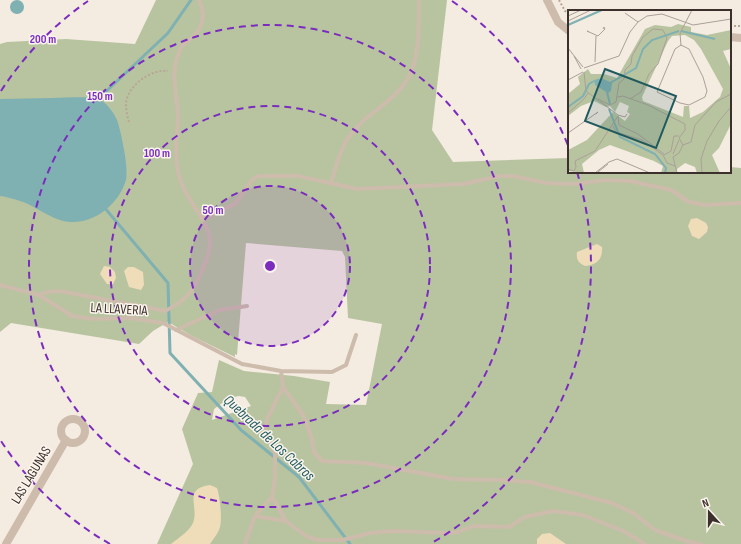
<svg xmlns="http://www.w3.org/2000/svg" width="741" height="544" viewBox="0 0 741 544" font-family="'Sofia Sans Condensed',sans-serif">
<style>
.green{fill:#b8c4a0;fill-rule:evenodd}
.sand{fill:#efdcb8}
.water{fill:#7fb0b2}
.lines{fill:none;stroke-linecap:round;stroke-linejoin:round}
.stream{stroke:#7fb0b2;stroke-width:3}
.path{stroke:#b9a596;stroke-width:2;stroke-dasharray:2 2;stroke-linecap:butt}
.service{stroke:#cdbbac;stroke-width:4}
.minor{stroke:#cdbbac;stroke-width:8}
.ring{fill:none;stroke:#7b2cbf;stroke-width:2;stroke-dasharray:7 5}
.labels{text-anchor:middle;dominant-baseline:central;stroke-width:3;stroke-linejoin:round;paint-order:stroke}
.street-label{font-size:14px;fill:#3b302b;stroke:#fbf5ee}
.water-label{font-size:15px;font-style:italic;fill:#1f5a5e;stroke:#fbf5ee}
.inset-river{fill:none;stroke:#7fb0b2;stroke-width:2}
.inset-road{fill:none;stroke:#aaa098;stroke-width:1}
.view{fill:#1f5a5e;fill-opacity:0.15;stroke:#1f5a5e;stroke-width:2}
.inset-edge{fill:none;stroke:#3b302b;stroke-width:2}
.centre{fill:#7b2cbf;stroke:#fbf5ee;stroke-width:2}
.ring-label{font-size:12px;text-anchor:middle;font-weight:bold;fill:#7b2cbf;stroke:#fbf5ee;stroke-width:3;stroke-linejoin:round;paint-order:stroke}
</style>
<rect width="100%" height="100%" fill="#f4ebe1"/>
<path class="green" d="M156 0H447L432 130 453 162 569 158V172H730V167L741 168V544H157L193 464 182 429 198 393 212 392 219 360 244 371 294 376 330 382 326 404 366 405 382 324 348 318 345 257 342 251 246 243 237 355 235 354V357L192 336 168 322 153 331 139 344 11 323 0 332V44L7 42 66 39 135 44ZM239 396 245 397 251 406 212 420 214 409 229 398Z"/>
<path class="sand" d="M697 218 706 223 708 227 707 232 699 239 692 236 688 226 691 219Z
M597 244 602 247C603 259 597 265 585 266 579 263 576 261 577 252Z
M104 266 110 267 115 272 116 278 113 284H107L100 274Z
M128 267H134L143 272 144 285 141 290 129 287 124 271Z
M210 485 217 488C220 496 223 522 219 530 217 535 213 539 210 544H171C178 538 187 533 192 525 201 508 181 489 210 485Z
M550 533 566 544H537V539L542 534Z"/>
<path class="water" d="M10 7a7 7 0 1 1 14 0a7 7 0 1 1-14 0Z
M51 98C60 98 94 96 99 99 107 103 114 113 117 120 121 131 129 169 126 180 119 204 95 223 71 222 57 221 49 215 37 209 26 202 13 198 0 196V99Z"/>
<g class="lines">
<path class="stream" d="M97 100 168 33 191 0
M104 207 168 283 170 353 241 430 299 477 350 544"/>
<path class="path" d="M559 0 565 11 569 13
M730 26H741
M129 122C127 116 126 109 126 103 128 85 151 69 168 71"/>
<path class="service" d="M331 183C336 168 339 151 348 138 364 114 394 103 408 78 420 58 419 22 419 0
M204 218 235 204 252 180 258 176H298L357 189 463 184 500 176H513L546 183 575 184 606 180 630 181 671 190 689 202 705 205 741 203
M0 285 39 295 72 316 94 319 130 318 163 323 242 364 281 371 332 372 346 365 356 335
M39 295 47 292 60 291 165 311C185 301 192 293 201 273 221 232 203 224 185 191 178 178 176 164 176 150 176 139 178 128 178 116 177 93 169 71 181 48 183 44 188 41 192 38 203 27 206 14 199 0
M176 330 220 310 247 306
M281 371 283 387 303 415 311 436 314 452 322 461 366 463 453 479 499 480 530 482 612 503 633 513 655 530 686 541 701 544
M272 497 286 521 306 536 318 540H342L370 533 392 531 447 533 458 532 473 526 509 527 525 517 553 511 583 515 623 531 645 544
M255 516 286 521
M245 544 255 516 272 497 275 477V452L264 430 268 417 283 387"/>
<path class="minor" d="M547 0 558 22 569 31
M730 37 741 38
M61 431a12 12 0 1 1 24 0a12 12 0 1 1-24 0Z
M6 544 66 440"/>
</g>
<circle cx="270" cy="266" r="80" fill="#7b2cbf" fill-opacity=".12"/>
<g class="ring">
<circle cx="270" cy="266" r="80"/>
<circle cx="270" cy="266" r="160"/>
<circle cx="270" cy="266" r="241"/>
<path d="M110 544A321 321 0 0 1 1 441M1 91A321 321 0 0 1 88 1M452 1A321 321 0 0 1 569 148M577 172A321 321 0 0 1 430 544"/>
</g>
<g class="labels">
<g class="street-label">
<text transform="translate(119 309) rotate(3)">LA LLAVERIA</text>
<text transform="translate(31 475) rotate(-59)">LAS LAGUNAS</text>
</g>
<g class="water-label">
<text transform="translate(269 438) rotate(43)">Quebrada de Los Cabros</text>
</g>
</g>
<g transform="translate(568 10)">
<rect width="163" height="163" fill="#f4ebe1"/>
<path d="M110 14 123 17V22L139 25 163 20V39L155 41 163 59V114L151 138 144 145 152 163H129L127 157 117 153 109 159V163H93L95 156 86 151 42 135 31 140 14 154 16 163 0 161V140L19 130 45 102 57 111 62 104 59 102 61 96 52 92 47 102 42 96 38 97 26 91 13 96 0 106V84L12 74 10 67 20 59 23 64H36L49 68 77 19 87 15 103 17ZM117 25 126 30 133 39 155 79 152 87 135 102 122 108 121 96H116L115 107 75 91 74 87 100 31 104 26Z" fill="#b8c4a0" fill-rule="evenodd"/>
<path d="M33 68 44 73 43 81 40 83 27 75 26 70Z" fill="#7fb0b2"/>
<path class="inset-river" d="M0 15 34 0M113 21 147 29M42 73 68 58 75 39 84 30 111 21M39 82 42 94M0 97 15 86 21 74 26 71M41 99 52 127 87 144 98 158 97 163"/>
<path class="inset-road" d="M57 3 70 12M0 6 13 0M0 11 23 0M125 15 163 9M21 22 19 21 30 26 37 19 36 17 35 19M113 35 121 39 135 67 139 81 137 87 121 95 112 93 89 82 107 39ZM113 36 112 23 124 0M0 38 15 57M6 46 13 59M27 52 28 26M16 58 51 46 62 22 70 12 79 6 94 4 125 15M16 62 18 81 50 105 57 107 59 104M0 70 15 62M49 87 55 86 80 95 117 114V120L111 128 115 135M30 89 42 95 48 92 51 73 56 69 57 60 63 54 64 46 75 27 85 19 95 20 99 28 90 54 81 64 73 82 62 89M0 103 16 89 20 83M50 106 51 115 70 124 96 144M45 116 48 122 74 130 95 145 99 153 107 156M0 123 30 102 28 104M115 135 123 132 127 115 148 92 163 84M105 144 111 130M96 145 103 141 106 126H111M0 159 6 161 8 157 7 151 27 141 50 106M30 162 40 154M27 163 41 152 49 149 82 163M109 163 105 147 111 143 115 135M134 163 133 149 139 131 151 111 163 97"/>
<path class="view" d="M37 59 108 86 88 138 17 111Z"/>
<rect width="163" height="163" class="inset-edge"/>
</g>
<circle cx="270" cy="266" r="6" class="centre"/>
<g class="ring-label">
<text x="43" y="43">200 m</text>
<text x="100" y="100">150 m</text>
<text x="157" y="157">100 m</text>
<text x="213" y="214">50 m</text>
</g>
<g transform="translate(709 512) rotate(339)" stroke="#fbf5ee" stroke-width="3" paint-order="stroke">
<path d="M0-3L7 15L0 10L-7 15Z" fill="#3b302b"/>
<text y="-6" font-size="11" font-weight="bold" text-anchor="middle" fill="#3b302b">N</text>
</g>
</svg>
